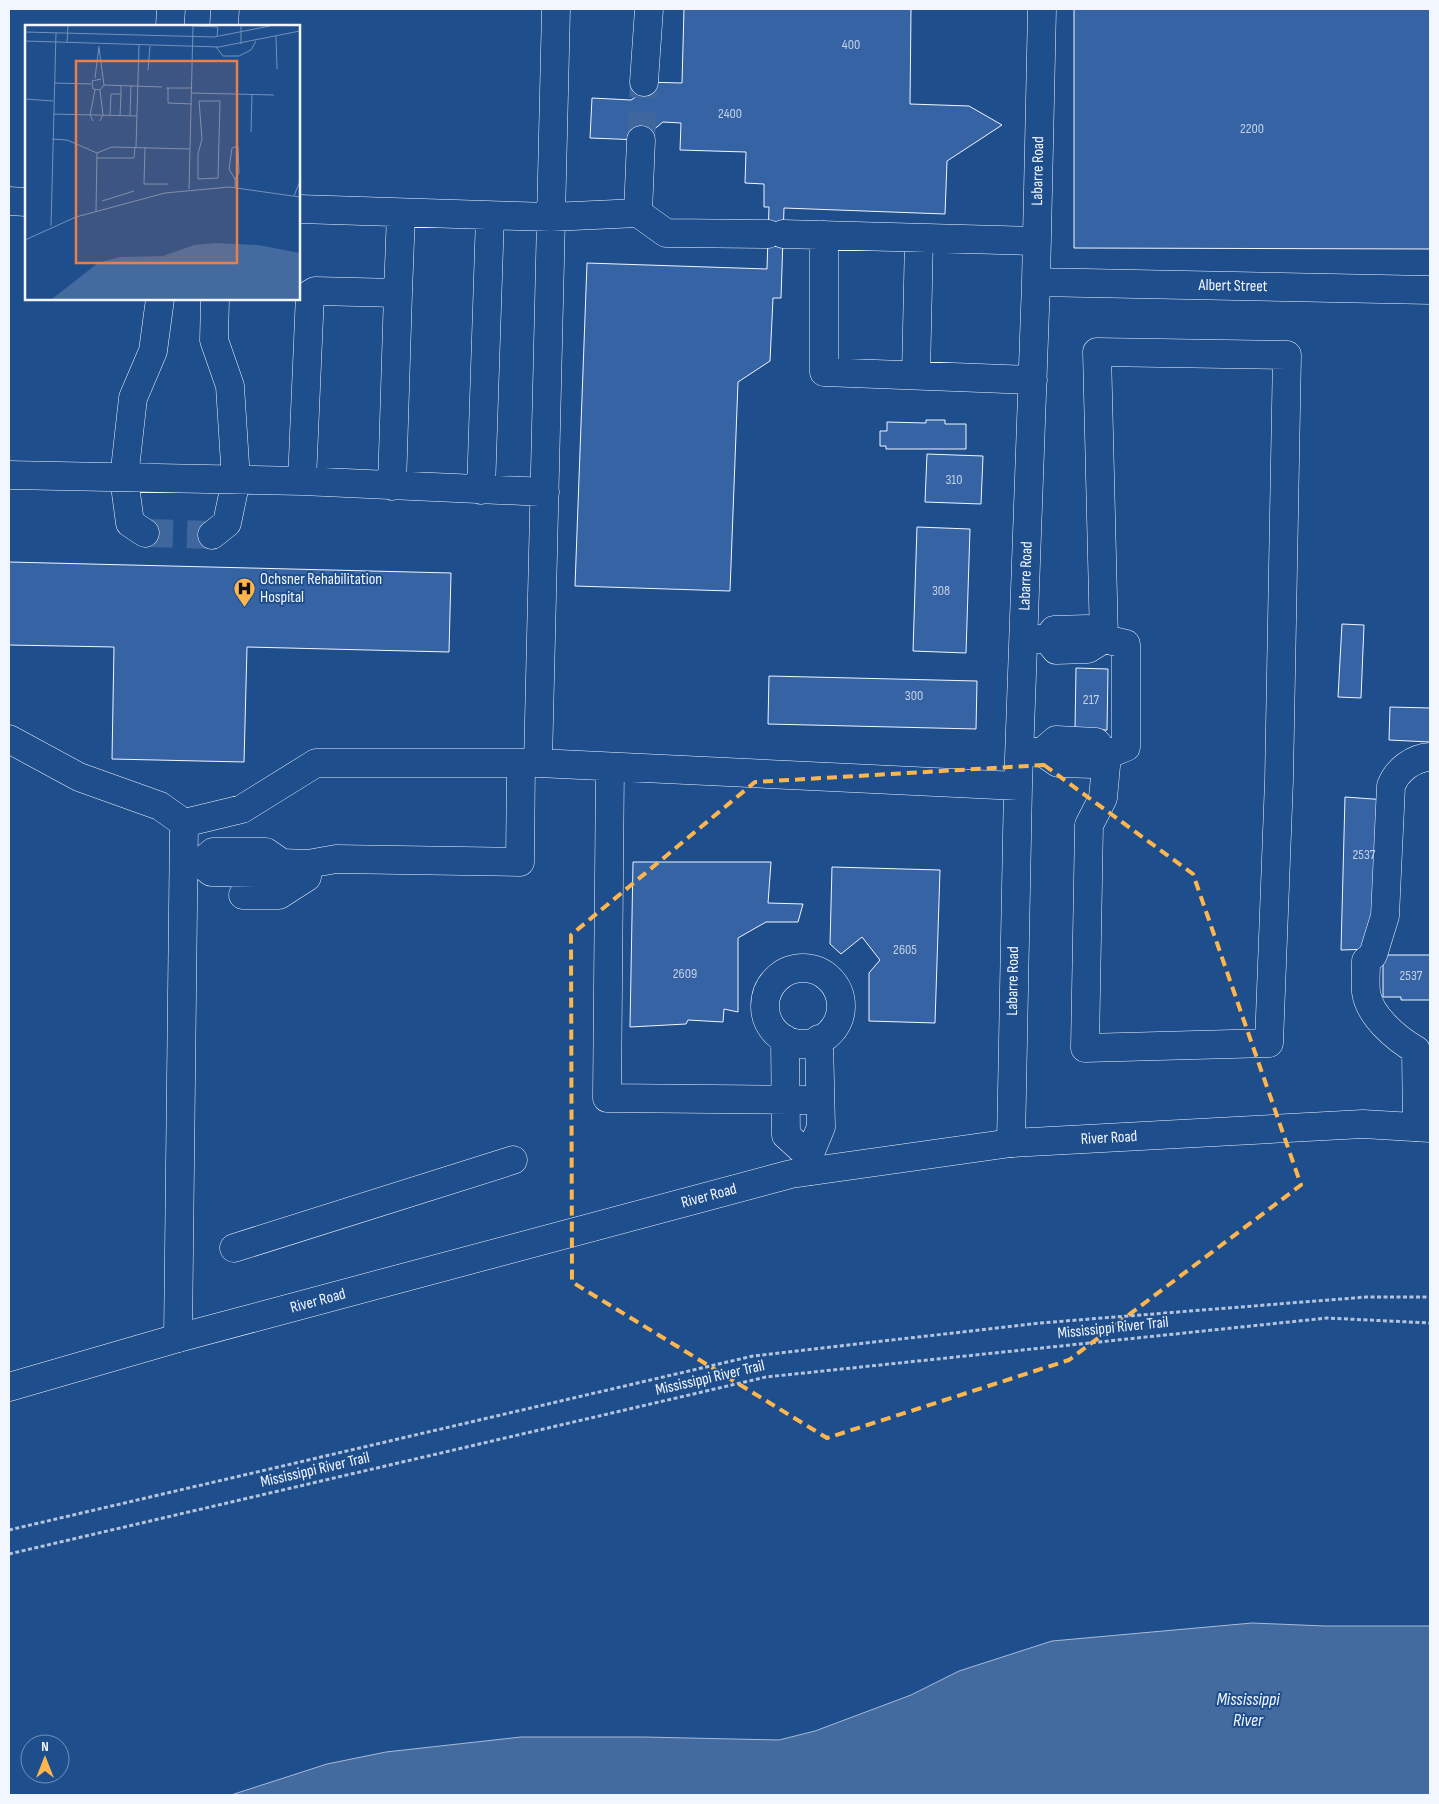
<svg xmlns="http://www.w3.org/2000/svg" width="1439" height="1804" viewBox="0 0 1439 1804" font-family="'Sofia Sans Condensed',sans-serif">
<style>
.water{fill:#446ba0;stroke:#a8bbd7}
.building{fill:#3563a3;stroke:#f2f6ff}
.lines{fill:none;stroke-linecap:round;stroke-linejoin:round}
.minor-tunnel{stroke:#3f679d;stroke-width:28;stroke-dasharray:28 14;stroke-linecap:butt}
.minor-casing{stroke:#f2f6ff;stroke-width:29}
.major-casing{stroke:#f2f6ff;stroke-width:29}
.path{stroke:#b3c4dc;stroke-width:3;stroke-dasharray:4 2.5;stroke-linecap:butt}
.minor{stroke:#1f4e8c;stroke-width:28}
.major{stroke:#1f4e8c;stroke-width:28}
.marked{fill:none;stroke:#ffb74d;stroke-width:4;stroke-dasharray:10 6;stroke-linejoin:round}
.labels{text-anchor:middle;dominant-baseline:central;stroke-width:4;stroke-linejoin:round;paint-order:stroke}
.number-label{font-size:14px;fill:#c3d1e8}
.street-label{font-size:16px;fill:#f2f6ff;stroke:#1f4e8c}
.poi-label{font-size:16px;fill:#f2f6ff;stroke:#1f4e8c;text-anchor:start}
.water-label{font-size:18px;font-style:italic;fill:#f2f6ff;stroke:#1f4e8c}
.inset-road{fill:none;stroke:#7391ba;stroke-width:1}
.view{fill:#ea8049;fill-opacity:0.15;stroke:#ea8049;stroke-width:2.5}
.inset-edge{fill:none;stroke:#f2f6ff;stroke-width:2.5}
</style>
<rect width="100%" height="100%" fill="#1f4e8c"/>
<path class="water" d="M1252 1623 1325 1626H1430V1795H231L327 1764 386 1752 521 1737H644L779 1740 815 1731 911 1695 959 1671 1052 1641Z"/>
<path class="building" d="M684 9H911L910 104 969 106 1002 125 947 161 945 214 784 208 781 298H773L770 361 738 382 730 591 575 586 587 263 767 269 769 207H764V184L745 183 746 152 680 150 681 123 663 122 641 140 590 138 592 98 631 100 643 92 644 82 682 83Z
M1074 9H1430V249L1074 248Z
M926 420H945V424H966V449H886V446H880V431H887V422L926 423Z
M927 454 983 456 981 504 925 502Z
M917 527 970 529 966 653 913 651Z
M9 562 451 573 449 652 247 647 244 762 112 759 114 647 9 645Z
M1342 624 1364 625 1361 698 1338 697Z
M1076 668 1108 669 1107 730 1075 729Z
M769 676 977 681 976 729 768 724Z
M1390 707 1430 708V742L1389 740Z
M1345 797 1387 800 1373 949 1341 950Z
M633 862H771L768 903 803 904 798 922H766L738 938V1012L724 1009 723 1022 688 1020 686 1024 630 1027Z
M832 867 940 870 935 1023 869 1021V973L880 960 862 937 841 954 830 944Z
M1383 955H1430V1000H1401V997H1383Z"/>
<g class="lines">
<path class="minor-tunnel" d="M641 140 644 82
M145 533 212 535"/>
<defs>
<path id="minor" d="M170 26 171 9
M224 26 225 9
M644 82 649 9
M9 201 26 202
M299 209 551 217 638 213 666 233 768 234
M638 213 641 140
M783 234 1037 241
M824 235V372L1033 380
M1036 282 1430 290
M916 375 919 238
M9 475 302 481 545 492
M302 481 310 294 315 291 398 293 401 213
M392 486 398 293
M481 490 490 216
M145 533 130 523 124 478 133 398 153 351 160 299
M212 535 227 523 236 480 230 386 214 340 215 299
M1030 639H1047L1056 650 1088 649 1104 639
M9 739 79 777 160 806 184 823 178 1338
M1025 751 1042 752 1058 763 1093 764 1107 755 1126 747V644L1104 639 1087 629 1054 630 1047 639
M1042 752 1056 740 1096 742 1107 755 1103 798 1089 825 1085 1048 1269 1043 1279 780 1287 355 1097 352 1104 639
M538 763 556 9
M610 767 607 1098 820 1100
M184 823 242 809 316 763H538L1018 786
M185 863H200L211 872 269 873 282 863
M200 863 213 852H266L282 863 308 864 336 859 520 862 521 763
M243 895H279L307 877 308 864
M765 1006a38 38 0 1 1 76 0a38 38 0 1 1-76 0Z
M785 1039 786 1135 809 1156
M1416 1050C1397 1039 1369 1016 1366 992 1365 982 1366 971 1366 961L1373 955 1385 916 1391 786C1397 770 1413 758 1430 757
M1416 1050 1417 1127
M1011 1143 1018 786 1036 282 1042 9
M810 1171 809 1156 821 1127 819 1039
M234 1248 513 1160"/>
<path id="major" d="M9 1387 178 1338 791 1174 1011 1143 1363 1124 1430 1128"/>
</defs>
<use href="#minor" class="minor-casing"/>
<use href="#major" class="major-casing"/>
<path class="path" d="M9 1530 753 1356 1040 1323 1366 1297H1430
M9 1554 766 1377 1327 1318 1430 1323"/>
<use href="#minor" class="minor"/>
<use href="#major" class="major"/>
</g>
<path class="marked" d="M1044 765 1193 874 1301 1185 1069 1360 827 1438 572 1282 571 935 755 782Z"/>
<defs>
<symbol id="hospital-pin" viewBox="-11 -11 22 30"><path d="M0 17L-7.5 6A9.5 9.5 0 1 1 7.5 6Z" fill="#ffb74d" stroke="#1f4e8c"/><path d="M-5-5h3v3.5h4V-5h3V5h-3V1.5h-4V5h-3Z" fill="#111"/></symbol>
</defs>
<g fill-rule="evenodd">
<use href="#hospital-pin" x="232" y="576" width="25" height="34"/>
</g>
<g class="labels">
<g class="number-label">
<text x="851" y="44">400</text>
<text x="730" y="113">2400</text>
<text x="1252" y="128">2200</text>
<text x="954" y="479">310</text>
<text x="941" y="590">308</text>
<text x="914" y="695">300</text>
<text x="1091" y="699">217</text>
<text x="1364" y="854">2537</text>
<text x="905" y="949">2605</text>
<text x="685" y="973">2609</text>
<text x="1411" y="975">2537</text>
</g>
<g class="street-label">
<text transform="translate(1038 171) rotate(-89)">Labarre Road</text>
<text transform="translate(1233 286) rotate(1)">Albert Street</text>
<text transform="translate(1026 576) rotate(-88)">Labarre Road</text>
<text transform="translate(1013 981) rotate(-89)">Labarre Road</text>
<text transform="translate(1109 1138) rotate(-3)">River Road</text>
<text transform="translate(709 1196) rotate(-15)">River Road</text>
<text transform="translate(318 1301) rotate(-15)">River Road</text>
<text transform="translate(1113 1328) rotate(-6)">Mississippi River Trail</text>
<text transform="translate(710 1378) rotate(-13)">Mississippi River Trail</text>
<text transform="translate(315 1470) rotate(-13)">Mississippi River Trail</text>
</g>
<g class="poi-label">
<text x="260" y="579">Ochsner Rehabilitation<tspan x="260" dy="18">Hospital</tspan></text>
</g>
<g class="water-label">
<text x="1248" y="1699">Mississippi<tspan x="1248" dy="21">River</tspan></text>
</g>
</g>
<g transform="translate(25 25)">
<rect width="275" height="275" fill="#1f4e8c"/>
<path d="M191 218 233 220 275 228V274H27L73 238 95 232 138 231 169 220Z" fill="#446ba0"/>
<path class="inset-road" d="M168 1 193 2 192 11M0 7 189 12 245 1M251 11 252 44M0 16 194 22 275 6M42 18 43 1M216 19V1M191 22 198 31H214L226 25 231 16M74 23 79 60 75 65 68 64 67 56 76 54M123 45 125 21M70 53 74 21M29 58 66 59M79 60 137 62M141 63H167M143 63V78L167 79M167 68 249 70M0 74 28 76M174 76H195L193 153 173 154V129L177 114ZM28 89 112 91M85 90 86 69H96V60M95 91 96 69M105 91 106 60M68 96 65 90 70 65M75 96 78 90 75 65M226 107 227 69M27 114 42 115 72 128 71 186M111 122 114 20M120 122 119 159H143M72 128 87 122 165 124M72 133H109L110 122M210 154 204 144 207 123 213 121 214 148 210 154V162M164 164 168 1M269 171 275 156M77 176 109 166M26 201 31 8M0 215 51 192 140 168 204 162 275 172"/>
<path class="view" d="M51 36H212V238H51Z"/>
<rect width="275" height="275" class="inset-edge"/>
</g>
<rect width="1439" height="1804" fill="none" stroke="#f2f6ff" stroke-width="20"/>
<g transform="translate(45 1759)"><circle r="24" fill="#1f4e8c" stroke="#7391ba"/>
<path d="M0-4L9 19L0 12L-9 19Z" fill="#ffb74d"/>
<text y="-8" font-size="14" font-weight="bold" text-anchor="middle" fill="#f2f6ff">N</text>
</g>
</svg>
